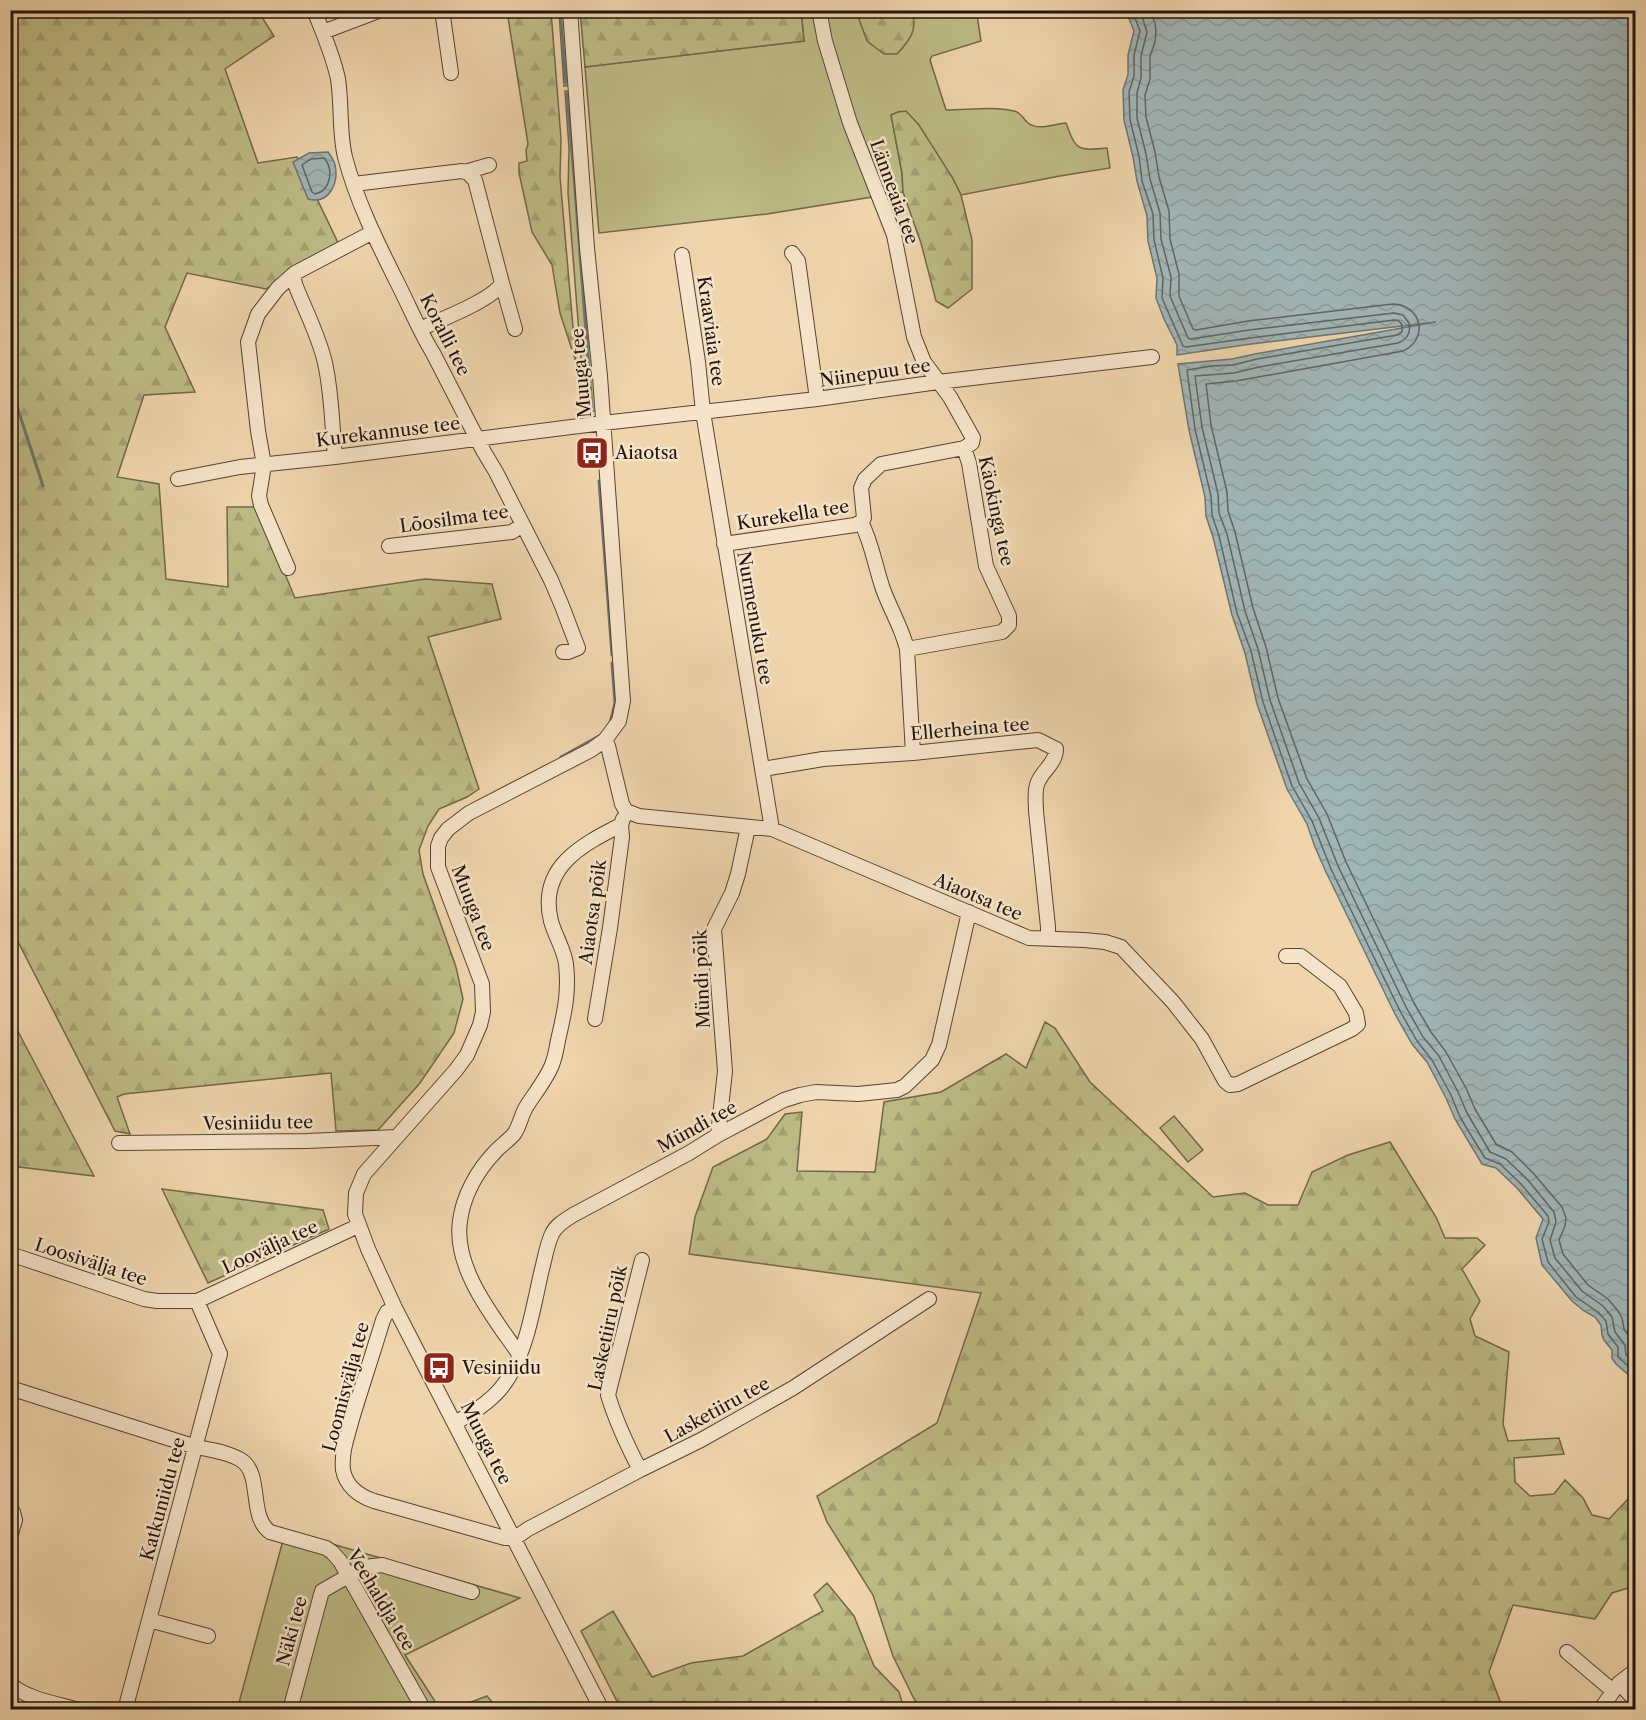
<svg xmlns="http://www.w3.org/2000/svg" width="1646" height="1720" viewBox="0 0 1646 1720" font-family="'Libre Caslon Text',serif">
<style>
.green{fill:#bebc86;stroke:#706849;stroke-width:1.5}
.forest{fill:url(#forest-firs);stroke:#706849;stroke-width:1.5}
.water{fill:url(#water-waves);stroke:#6d7572;stroke-width:1.5}
.lines{fill:none;stroke-linecap:round;stroke-linejoin:round}
.shore{stroke:#606461;stroke-width:1.5}
.stream{stroke:#6d7572;stroke-width:3}
.minor-casing{stroke:#554434;stroke-width:16}
.minor{stroke:#f5e4c9;stroke-width:14}
.labels{text-anchor:middle;dominant-baseline:central;stroke-width:5;stroke-linejoin:round;paint-order:stroke}
.street-label{font-size:18px;fill:#21140c;stroke:#f5e4c9}
.poi-label{font-size:18px;fill:#21140c;stroke:#f5e4c9;text-anchor:start}
</style>
<defs>
<pattern id="forest-firs" width="22" height="20" patternUnits="userSpaceOnUse" patternTransform="scale(1.5)"><rect width="22" height="20" fill="#bebc86"/><path d="M5 1l3.5 6h-7zM16 11l3.5 6h-7z" fill="#a3a172"/></pattern>
<pattern id="water-waves" width="16" height="10" patternUnits="userSpaceOnUse" patternTransform="scale(1.5)"><rect width="16" height="10" fill="#a0b5b6"/><path d="M0 5q4-4 8 0t8 0" fill="none" stroke="#8a9b9b"/></pattern>
</defs>
<rect width="100%" height="100%" fill="#f0d5ac"/>
<filter id="stains"><feTurbulence type="fractalNoise" baseFrequency=".00333" numOctaves="4"/><feColorMatrix values="0 0 0 0 .2 0 0 0 0 .09 0 0 0 0 .02 0 0 0 .5 -.17"/></filter>
<radialGradient id="worn" r=".72"><stop offset=".6" stop-color="#630" stop-opacity="0"/><stop offset="1" stop-color="#630" stop-opacity=".3"/></radialGradient>
<path class="green" d="M801 10 856 11 868 41 913 14 912 11H981L977 15 981 41 932 56 930 60 946 110C968 110 993 106 1014 111 1021 112 1023 119 1028 123 1038 131 1054 124 1066 123 1076 150 1077 151 1107 148L1110 168 1060 176 961 195 952 177 899 112 891 115 902 173 903 192 767 214 599 233 585 67 804 41Z
M559 11H565L570 85 564 86Z
M565 91H571L598 410 591 412 587 407 585 395 581 359 568 193 569 148Z
M1174 1116 1203 1150 1188 1162 1160 1128Z
M285 1533 332 1544 520 1598 405 1655 440 1709 237 1710Z
M487 1696 498 1709H453Z"/>
<path class="forest" d="M11 11H258L274 36 225 69 258 163 297 157 341 249 266 289 187 273 165 327 195 392 144 395 117 477 159 484 166 579 228 587 227 507H257L295 598 425 579 492 584 501 619 428 637 479 789 467 797 439 809 428 826 419 850 423 874 456 967 463 999 454 1033 420 1083 378 1130 336 1131 331 1073 124 1094 117 1097 130 1134 115 1131 11 928Z
M507 11H551L561 139 560 177 576 362 560 313 552 265 532 232 519 173V163L527 161 526 150 528 144Z
M580 11H801L804 41 585 67Z
M856 11H912C918 30 910 40 897 54H884L867 41Z
M906 111 919 125 952 177 961 195 972 240V289L948 308 936 301 921 243 903 192 902 173 891 115 898 112Z
M11 1018 22 1039 94 1176 11 1166Z
M1045 1022 1055 1028 1090 1082 1213 1197 1245 1193 1268 1205H1298L1312 1172 1348 1155 1390 1142 1436 1217 1445 1238H1477L1485 1245 1462 1269 1480 1301 1470 1319 1475 1336 1509 1352 1503 1424 1508 1441 1559 1438 1564 1454 1514 1458 1515 1482 1530 1496 1554 1494 1565 1480 1583 1498 1592 1515 1609 1519 1628 1499 1634 1457 1635 1458V1586L1612 1593 1595 1619 1513 1605 1489 1672 1503 1709H919L893 1656 873 1595 827 1522 817 1496 937 1423 981 1293 689 1254 695 1217 713 1167 767 1139 785 1114 802 1112 797 1171 875 1172 884 1102 941 1092 1006 1054 1026 1068Z
M162 1189 323 1210 329 1229 208 1283Z
M827 1583 854 1616 874 1666 899 1692 904 1709H621L581 1631 613 1611 652 1677 691 1663 743 1656 823 1611 814 1595Z"/>
<path class="water" d="M1126 11H1635V1397L1633 1391 1631 1377 1616 1364 1612 1358V1350L1604 1340 1602 1335 1601 1325 1595 1317 1584 1311 1572 1301 1542 1265 1536 1238 1543 1219 1517 1188 1496 1168 1482 1164 1455 1119 1446 1098 1427 1062 1412 1044 1395 1014 1326 872 1315 847 1307 824 1287 789 1257 704 1245 653 1232 615 1213 537 1206 516 1205 497 1189 430 1178 364 1232 359 1255 354 1436 322 1251 344 1177 355V345L1164 319 1156 298 1157 278 1148 241 1147 216 1137 181 1133 157 1124 120 1123 90 1128 75V55L1134 31Z
M328 152C331 156 334 160 335 165 339 183 329 205 308 199L293 162 309 153Z"/>
<g class="lines">
<path class="shore" d="M1132 10 1140 31 1134 55V76L1129 92 1130 120 1139 156 1142 181 1153 214 1154 240 1163 278 1162 298 1183 346 1186 347 1250 338 1394 320 1399 321 1402 325V332L1397 335 1257 359 1233 365 1212 366 1187 370 1195 429 1211 496 1212 515 1219 536 1237 613 1251 651 1263 702 1292 786 1312 821 1331 869 1400 1011 1417 1041 1432 1060 1451 1095 1460 1117 1472 1137 1485 1158 1500 1164 1521 1184 1548 1216 1549 1222 1542 1239 1548 1262 1576 1297 1598 1312 1606 1321 1608 1334 1618 1347V1357L1636 1373
M1140 10 1147 32 1141 56V78L1137 93V118L1146 154 1150 179 1160 213 1161 239 1171 277 1170 296 1188 338 1191 339 1249 330 1394 313 1403 315 1409 323C1411 332 1408 339 1398 343L1259 367 1234 373 1195 376 1202 427 1218 494 1219 513 1227 534 1245 611 1258 649 1270 700 1299 783 1319 818 1338 866 1406 1007 1423 1037 1439 1056 1458 1092 1467 1113 1490 1152 1506 1159 1527 1179 1554 1212 1556 1222 1550 1240 1555 1258 1582 1291 1603 1306 1612 1317 1615 1332 1625 1345 1626 1355 1636 1363
M1149 10 1155 23 1156 32 1155 42 1150 56V79L1145 95 1146 117 1155 152 1159 177 1169 211 1170 239 1179 274V296L1193 329 1196 330 1248 321 1393 304C1422 305 1429 339 1403 351L1236 381 1206 384 1211 425 1227 492 1228 511 1235 532 1253 608 1266 647 1278 698 1307 779 1327 814 1346 862 1414 1003 1431 1032 1446 1052 1466 1088 1475 1109 1496 1144 1512 1152 1533 1173 1562 1207 1566 1218 1565 1226 1559 1240 1563 1254 1588 1285 1608 1299 1618 1311 1622 1318 1624 1329 1633 1342 1636 1351
M324 158C334 169 331 191 315 194L312 192 302 165 311 159Z"/>
<path class="stream" d="M560 10 566 83
M567 93 573 163 592 409
M11 388 43 486
M599 481 612 655
M610 723 615 703 612 663
M561 757 599 736"/>
<defs>
<path id="minor" d="M314 10C323 33 333 55 338 79 342 105 339 132 345 157 357 203 379 246 400 288 411 310 420 332 433 353L484 452 496 472 551 580 562 606 578 648 568 652H563
M442 10 451 73
M570 10 587 248 600 376 623 701 619 721 605 740 591 750 469 813 448 829 441 838 438 846V867L482 984 483 1012 480 1025 467 1055 456 1070 364 1174 356 1193 355 1214 368 1249 395 1308 602 1710
M819 10 825 41 850 123 894 235 914 337 924 362 950 397 973 438 972 443 964 448 969 463 986 566 1009 616V625L1002 632 907 649
M323 32 381 10
M465 172 489 165
M354 184 462 171 468 173 475 180 502 283C493 300 439 320 420 329
M792 253 798 261 799 268 817 399
M682 255 698 362 703 412 772 829
M293 275 295 284C305 310 319 336 325 363 332 394 332 426 335 457
M502 283 515 329
M178 479 240 467 335 457 603 423 817 399 938 382 1152 357
M861 522C872 543 875 566 883 589 890 609 902 628 907 649L913 753
M724 544 855 525 861 522 864 518 861 488 865 479 881 464 964 448
M389 546 512 532 522 525
M288 568 261 505 259 496 264 465 258 431 248 342 258 314 278 288 295 273 373 232
M605 740 608 746 622 804 626 811 639 816 772 829 1029 938 1084 940 1105 942 1121 947 1173 1002 1202 1039 1225 1081 1230 1085 1238 1084 1352 1029 1358 1024 1356 1013 1340 986 1301 956H1286
M763 769 823 759 913 753 1038 740 1056 749C1056 763 1043 770 1038 782 1034 790 1036 802 1036 811L1048 927V937
M595 1019 610 928 622 837 621 825 623 819
M718 1135 725 1071 714 929 732 893 738 874 748 827
M119 1143 307 1141 397 1137
M10 1254 144 1299 157 1301H197L358 1226
M395 1308 387 1312 383 1320C373 1353 362 1386 352 1419 348 1435 341 1452 343 1470 346 1486 359 1496 374 1501L505 1538H515
M519 1354C494 1318 453 1268 460 1221 463 1196 477 1171 494 1153 500 1146 508 1141 514 1134 519 1127 521 1117 525 1109 533 1095 548 1078 553 1062 556 1054 557 1044 559 1036 565 1010 569 991 566 964 564 949 555 936 551 921 538 868 581 845 621 825
M10 1388 196 1447C211 1450 228 1452 241 1460 263 1474 248 1516 270 1532L326 1548 332 1552 340 1561 424 1710
M455 1423C476 1411 498 1397 510 1375 528 1345 534 1303 542 1269 545 1258 547 1244 552 1234 556 1225 565 1220 573 1215L689 1153 718 1135 784 1100 800 1095 816 1092 858 1094 897 1090 905 1086 932 1060 939 1045 969 912
M640 1470C627 1445 616 1422 608 1395L642 1260
M10 1510 13 1512 15 1520 10 1537
M515 1538 528 1529 640 1470 701 1440 793 1388 929 1299
M149 1620 208 1636
M1567 1652 1613 1691
M1619 1683 1636 1701
M10 1684C29 1700 56 1703 79 1710
M125 1710 220 1354 197 1301
M290 1710 322 1591 364 1567 382 1565 472 1592
M1600 1710 1619 1683 1636 1670"/>
</defs>
<use href="#minor" class="minor-casing"/>
<use href="#minor" class="minor"/>
</g>
<defs>
<symbol id="bus-square" viewBox="-11 -11 22 22"><rect x="-9" y="-9" width="18" height="18" rx="4" fill="#8f2418" stroke="#f5e4c9"/><path d="M-5-6H5V4H4V6H2V4H-2V6H-4V4H-5ZM-3.5-4V0h7V-4ZM-3.5 1.2v1.5H-2V1.2ZM2 1.2v1.5H3.5V1.2Z" fill="#fff"/></symbol>
</defs>
<g fill-rule="evenodd">
<use href="#bus-square" x="573" y="434" width="38" height="38"/>
<use href="#bus-square" x="420" y="1349" width="38" height="38"/>
</g>
<g class="labels">
<g class="street-label">
<text transform="translate(894 192) rotate(70)">Länneaia tee</text>
<text transform="translate(711 331) rotate(82)">Kraaviaia tee</text>
<text transform="translate(445 335) rotate(63)">Koralli tee</text>
<text transform="translate(581 373) rotate(-95)">Muuga tee</text>
<text transform="translate(875 373) rotate(-8)">Niinepuu tee</text>
<text transform="translate(388 432) rotate(-7)">Kurekannuse tee</text>
<text transform="translate(996 511) rotate(78)">Käokinga tee</text>
<text transform="translate(793 515) rotate(-9)">Kurekella tee</text>
<text transform="translate(454 519) rotate(-8)">Lõosilma tee</text>
<text transform="translate(755 618) rotate(80)">Nurmenuku tee</text>
<text transform="translate(970 729) rotate(-5)">Ellerheina tee</text>
<text transform="translate(978 897) rotate(23)">Aiaotsa tee</text>
<text transform="translate(473 908) rotate(69)">Muuga tee</text>
<text transform="translate(593 912) rotate(-82)">Aiaotsa põik</text>
<text transform="translate(702 979) rotate(-92)">Mündi põik</text>
<text transform="translate(258 1123) rotate(-1)">Vesiniidu tee</text>
<text transform="translate(697 1127) rotate(-29)">Mündi tee</text>
<text transform="translate(270 1247) rotate(-25)">Loovälja tee</text>
<text transform="translate(91 1262) rotate(18)">Loosivälja tee</text>
<text transform="translate(608 1328) rotate(-78)">Lasketiiru põik</text>
<text transform="translate(346 1387) rotate(-75)">Loomisvälja tee</text>
<text transform="translate(717 1410) rotate(-29)">Lasketiiru tee</text>
<text transform="translate(486 1443) rotate(63)">Muuga tee</text>
<text transform="translate(163 1499) rotate(-75)">Katkuniidu tee</text>
<text transform="translate(381 1600) rotate(59)">Veehaldja tee</text>
<text transform="translate(292 1631) rotate(-75)">Näki tee</text>
</g>
<g class="poi-label">
<text x="615" y="453">Aiaotsa</text>
<text x="462" y="1368">Vesiniidu</text>
</g>
</g>
<rect width="1646" height="1720" fill="none" stroke="#f0d5ac" stroke-width="36"/>
<rect x="12" y="12" width="1622" height="1696" fill="none" stroke="#21140c" stroke-width="3"/>
<rect x="18" y="18" width="1610" height="1684" fill="none" stroke="#21140c" stroke-width="1.5"/>
<rect width="100%" height="100%" filter="url(#stains)"/>
<rect width="100%" height="100%" fill="url(#worn)"/>
</svg>
